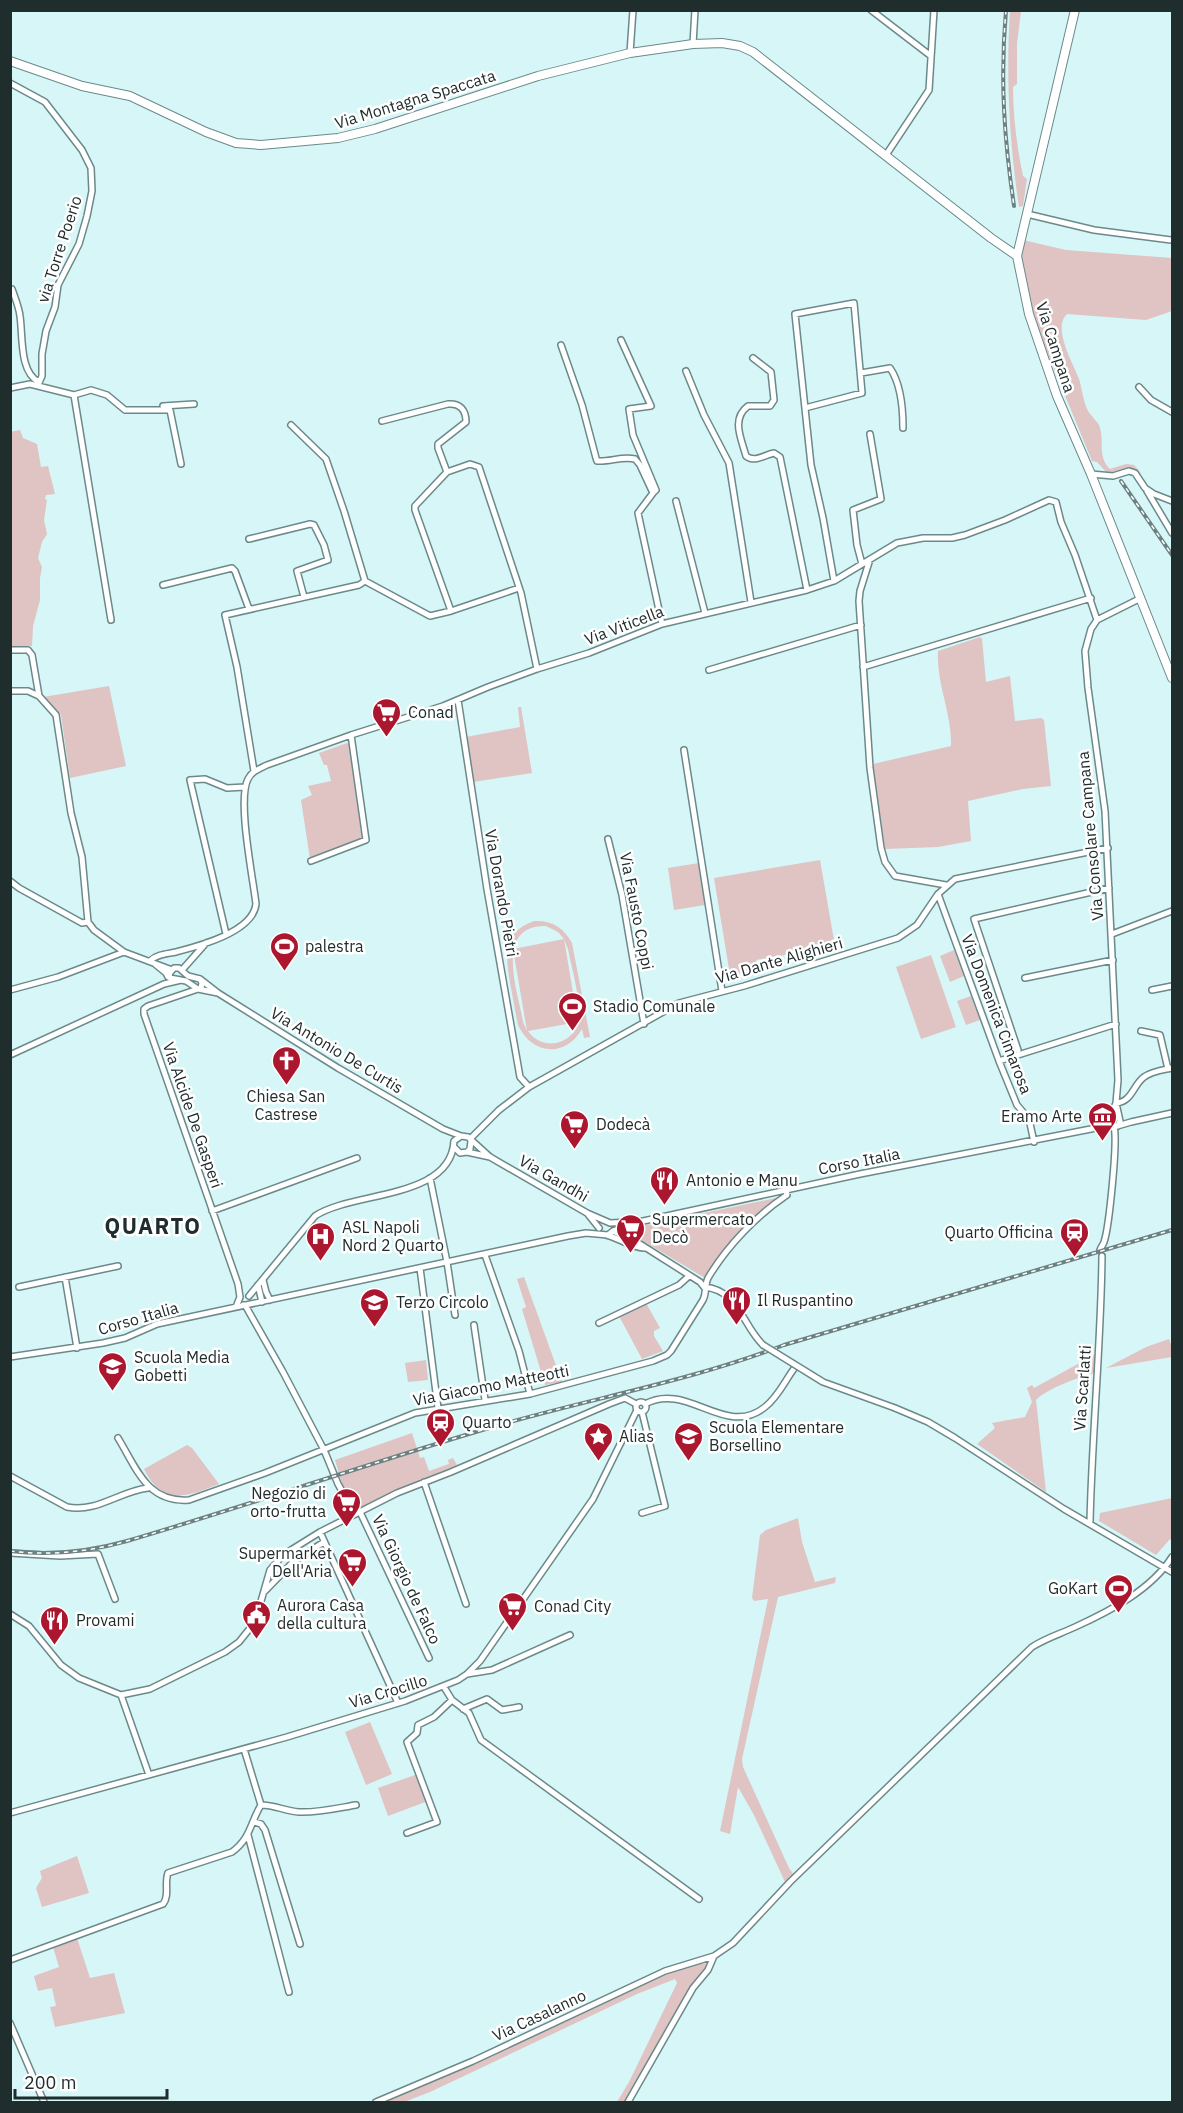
<svg xmlns="http://www.w3.org/2000/svg" width="1183" height="2113" viewBox="0 0 1183 2113" font-family="'IBM Plex Sans',sans-serif">
<style>
.green{fill:#e0c3c3;fill-rule:evenodd}
.lines{fill:none;stroke-linecap:round;stroke-linejoin:round}
.street-casing{stroke:#6c898a;stroke-width:8}
.secondary-casing{stroke:#6c898a;stroke-width:10}
.street{stroke:#fff;stroke-width:5}
.secondary{stroke:#fff;stroke-width:8}
.rail-casing{stroke:#6c8181;stroke-width:4}
.rail{stroke:#fff;stroke-width:1.5;stroke-dasharray:4.5;stroke-linecap:butt}
.street-bridge-casing{stroke:#6c898a;stroke-width:8;stroke-linecap:butt}
.street-bridge{stroke:#fff;stroke-width:5}
.labels{text-anchor:middle;dominant-baseline:central;stroke-width:5;stroke-linejoin:round;paint-order:stroke}
.street-label{font-size:16px;fill:#202d2d;stroke:#fff}
.poi-label{font-size:16px;fill:#202d2d;stroke:#fff;text-anchor:start}
.district-label{font-size:22px;font-weight:bold;letter-spacing:1.5px;fill:#202d2d;stroke:#fff}
</style>
<rect width="100%" height="100%" fill="#d6f6f7"/>
<path class="green" d="M1010 10 1021 11 1017 44V84L1013 87C1013 117 1017 147 1023 176L1027 179 1023 206 1019 207C1009 140 1006 78 1010 10Z
M1023 240 1066 250 1172 258V311L1146 320 1067 314C1052 328 1073 363 1079 379 1082 389 1083 401 1088 411 1091 416 1096 420 1099 425 1105 440 1097 457 1110 469L1126 464 1134 465 1142 474C1131 464 1120 470 1108 474L1097 462 1092 461 1038 330 1020 263Z
M20 430 23 438 37 444 41 467 48 466 55 494 46 495 45 499 47 500 44 520 47 534 42 542 38 558 42 567 40 578V600L33 626 32 646 11 649 10 432Z
M980 637 982 639 986 682 1010 676 1015 721 1041 718 1044 720 1051 786 1023 789 968 801 971 841 938 847 885 849 873 764 951 746C952 713 936 683 938 651Z
M109 686 126 766 70 778 61 715 43 697Z
M518 707H521L532 773 473 782 466 737 520 727Z
M347 743 349 744 362 840 310 859 301 800 312 795 308 786 331 781 327 765H324L319 753Z
M820 860 835 946 756 960 757 970 730 975 714 878Z
M699 863 705 905 674 910 668 868Z
M534 921C552 920 564 928 572 943L590 1037 584 1038 582 1029C565 1058 532 1055 518 1025 515 1011 513 997 510 983 506 955 501 933 534 921ZM546 926 558 932 564 939 513 949 527 1031 523 1022C518 991 493 925 546 926ZM564 939 568 949C571 965 583 1009 579 1023 576 1033 566 1041 556 1043 544 1045 534 1040 528 1031L578 1022Z
M954 950 964 976 950 982 940 956Z
M931 955 956 1027 921 1039 896 967Z
M971 996 980 1020 966 1025 957 1001Z
M776 1198 777 1200 768 1206 705 1278 630 1233 632 1228Z
M524 1277 562 1382 545 1385 522 1309 526 1307 517 1279Z
M646 1303 660 1328 654 1331V1336L663 1351 642 1359 619 1316Z
M1169 1339 1172 1347V1357L1106 1368 1146 1347Z
M1096 1354 1094 1373C1077 1378 1048 1388 1036 1400L1046 1492 977 1444 995 1428 992 1423 1025 1417 1032 1402 1027 1388 1032 1385 1034 1388Z
M426 1360 428 1380 408 1382 405 1363Z
M412 1433 420 1458 424 1457 429 1471 449 1464 448 1460 453 1458 457 1465 359 1508 342 1484 335 1460Z
M187 1445 192 1448 219 1484C187 1497 162 1506 144 1469Z
M1172 1498V1541L1170 1539 1156 1555 1099 1521 1100 1513Z
M798 1518 802 1542 815 1582 836 1577 835 1583 778 1597 742 1759 743 1767 789 1868 794 1875 786 1884 754 1815 738 1787 730 1834 720 1831 768 1599 754 1601 752 1598 760 1535 766 1530Z
M370 1722 392 1774 366 1785 345 1732Z
M418 1774 428 1801 388 1816 378 1788Z
M77 1856 89 1893 42 1907 36 1888 42 1878 40 1871Z
M77 1938 90 1978 114 1973 125 2013 55 2027 50 2007 56 2006 52 1988 38 1991 34 1976 59 1967 53 1947Z
M709 1963 695 1982 625 2102H617L629 2082 677 1983 675 1979 637 1994 430 2092 404 2102H386L648 1982 691 1965Z"/>
<g class="lines">
<defs>
<path id="street" d="M871 10 931 56
M693 44 695 10
M630 53 633 10
M10 83 45 102 82 150 91 168 92 191 87 216 79 244 58 285 55 307 46 331 42 354V376L38 385
M886 155 929 90 934 10
M1027 214 1094 230 1171 240
M12 289C15 298 19 307 20 316 23 336 19 372 39 382
M621 340 651 406 629 409 633 435 656 490 653 493
M561 345 582 405 596 458 597 461C610 462 622 456 635 459L640 465 653 493 638 513 662 624
M753 358 771 372 774 400 770 406H748C731 419 741 438 746 456 755 463 764 455 774 453L780 457 807 590
M686 371 704 415 729 463 751 602
M861 373 890 368C901 384 903 409 903 428
M1139 387 1151 400 1172 412
M10 388 30 384 74 395 91 390 107 395 125 410H170L181 464
M74 395 111 620
M163 406 194 404
M805 408 862 393 854 303 795 314 811 465 823 518 834 581
M382 421 448 404C460 403 466 410 466 422L438 444V448L447 472
M291 425 326 459 344 511 365 581 430 616 451 611 415 510V506L447 472 470 464 479 467 521 593 537 669
M1091 474 1113 476 1129 471 1135 473 1145 488 1154 494 1172 501
M1147 491 1172 533
M676 501 705 613
M249 539 310 524 314 525 324 545 328 560 297 571 304 597
M870 559 860 591 859 601 870 768 881 848 885 862 895 876 946 885
M862 564 857 545 853 510 881 499 870 434
M163 585 232 568 235 571 249 609
M451 611 519 588
M10 650H28L32 655 39 696 56 715 71 813 82 857 88 922 94 930 124 952 172 970
M863 667 1091 598
M709 670 861 625
M10 691H28L39 696
M458 700 487 889 520 1077 529 1087
M684 750 722 991
M254 771 237 667 225 615 359 585 365 581
M608 839 622 895 644 1024
M311 861 366 840 351 735
M10 881 19 888 82 923 88 922
M938 894 999 1061 1017 1105 1029 1119 1034 1142
M226 934 190 780 205 779 227 788 245 787
M1112 934 1172 911
M150 961C157 954 167 954 176 952 199 946 253 932 256 904 253 878 237 800 248 779 252 771 259 769 267 765L351 735 443 706 488 687 537 669 589 653 662 624 807 590 834 581 897 543 923 538H952L965 535 1005 520 1049 500 1056 502 1061 522 1075 555 1097 620
M155 964 166 973 168 977
M174 968H179L188 976 200 979 202 983 201 988 198 989 186 981 170 978 169 974Z
M182 970 206 943
M1025 978 1113 960
M200 979 218 993 338 1068 443 1129 461 1136
M10 990 58 977 124 952
M1152 990 1172 986
M218 993 198 989 148 1006 144 1009V1014L238 1284 240 1297 236 1307
M1141 1031 1160 1035 1168 1069
M1018 1050 974 919 1109 888
M10 1055 164 984 181 980
M999 1061 1116 1024
M1116 1103C1132 1102 1133 1085 1144 1077 1152 1071 1163 1070 1172 1068
M1109 1120 1116 1103
M1118 1126 1120 1121 1116 1103 1118 1080 1105 811 1088 688 1085 651 1091 629 1097 620 1141 598
M470 1139 499 1110 529 1087 679 1003 744 986 898 938 917 925 938 894 955 879 1108 848
M454 1147 460 1153 467 1152 470 1149 471 1141
M467 1152 490 1157
M430 1178 447 1262 455 1315
M212 1211 357 1158
M587 1213 599 1228
M613 1231 640 1244 700 1282 704 1287C739 1290 742 1325 763 1345
M606 1235C619 1238 630 1247 644 1248
M1100 1250C1100 1249 1104 1243 1104 1242 1109 1228 1118 1140 1114 1127
M485 1255 519 1351 530 1394
M420 1268 438 1408
M65 1277 77 1348
M263 1280 266 1292 270 1300
M258 1285 262 1302
M19 1287 118 1266
M249 1296 315 1216C352 1191 451 1200 454 1141L461 1136 468 1137 490 1157 587 1213 610 1223 631 1222
M243 1305H245L283 1372 324 1450 338 1484 355 1514
M599 1323 679 1285 689 1276
M474 1325 485 1400
M10 1357 103 1343 125 1338 157 1324 568 1236 586 1233 608 1235 613 1231 634 1223 860 1174 1096 1128 1114 1127 1131 1122 1172 1113
M636 1407a5 5 0 1 1 10 0a5 5 0 1 1-10 0Z
M645 1404C688 1381 725 1439 765 1407 779 1396 785 1380 796 1366
M895 1408 928 1422 955 1438 1064 1509 1172 1572
M118 1438C137 1469 147 1503 189 1500L265 1473 415 1413 530 1394 653 1361 667 1355 671 1351 703 1300C707 1292 704 1286 708 1278 727 1246 757 1215 787 1195L786 1190
M10 1476 67 1507C97 1513 120 1491 148 1488
M424 1482 466 1604
M360 1512 429 1658
M642 1513 665 1506 642 1412
M1090 1522C1092 1434 1101 1345 1102 1256
M320 1532 398 1703
M10 1553 60 1556 98 1554 115 1599
M265 1591 294 1561 324 1542
M10 1614 29 1626 61 1665 79 1678 121 1695 150 1689 225 1652 239 1642 255 1622 270 1570 283 1555 320 1532 397 1493 451 1472 609 1404 625 1398 636 1404
M467 1674 492 1670 570 1635
M444 1687 452 1700 469 1713 481 1740 699 1899
M121 1695 149 1775
M463 1709 487 1699 502 1710 519 1707
M261 1805C275 1805 285 1811 299 1812 317 1813 338 1808 356 1805
M10 1813 287 1737 405 1701 458 1680 467 1674 480 1661 593 1499 637 1410
M254 1822 261 1824 265 1830 300 1944
M407 1833 437 1822 407 1742 417 1733 418 1725 434 1717 452 1700
M248 1835 289 1992
M10 1960 163 1904C170 1896 164 1883 168 1873L232 1852C251 1838 250 1823 261 1805L244 1749
M10 2023 44 2102
M376 2102 473 2061 665 1971 714 1956
M628 2102 693 1988 708 1970 714 1956 733 1943 790 1882 1032 1647C1046 1638 1060 1634 1075 1627 1110 1611 1151 1590 1172 1557"/>
<path id="secondary" d="M1075 10 1017 256 1029 314 1057 396 1091 474 1172 678
M10 61 82 86 130 96 206 132 236 143 261 145 338 138 375 129 538 76 630 53 693 44 722 43 740 46 753 52 991 238 1017 256"/>
</defs>
<use href="#street" class="street-casing"/>
<use href="#secondary" class="secondary-casing"/>
<use href="#street" class="street"/>
<use href="#secondary" class="secondary"/>
<defs>
<path id="rail" d="M1006 10C1000 80 1004 138 1014 206
M1121 481 1172 555
M10 1551C50 1556 88 1552 127 1541 250 1505 372 1462 496 1426 592 1398 691 1381 784 1345L1172 1230"/>
</defs>
<use href="#rail" class="rail-casing"/>
<use href="#rail" class="rail"/>
<defs>
<path id="street-bridge" d="M763 1345 823 1382 895 1408"/>
</defs>
<use href="#street-bridge" class="street-bridge-casing"/>
<use href="#street-bridge" class="street-bridge"/>
</g>
<defs>
<symbol id="supermarket-pin" viewBox="-11 -11 22 30"><path d="M0 17L-7.5 6A9.5 9.5 0 1 1 7.5 6Z" fill="#ac1730" stroke="#fff"/><path d="M-6-5.5h2.5l.6 2H6L4.5 2H-2.5L-4.4-4H-6ZM-1.5 3.2a1.3 1.3 0 1 0 .1 0ZM3 3.2a1.3 1.3 0 1 0 .1 0Z" fill="#fff"/></symbol>
<symbol id="stadium-pin" viewBox="-11 -11 22 30"><path d="M0 17L-7.5 6A9.5 9.5 0 1 1 7.5 6Z" fill="#ac1730" stroke="#fff"/><path d="M0-5a6.5 5 0 1 0 0 10a6.5 5 0 1 0 0-10ZM-3.5-1.8h7v3.6h-7Z" fill="#fff"/></symbol>
<symbol id="church-pin" viewBox="-11 -11 22 30"><path d="M0 17L-7.5 6A9.5 9.5 0 1 1 7.5 6Z" fill="#ac1730" stroke="#fff"/><path d="M-1.2-6h2.4v3.5h3.3v2.4h-3.3V6h-2.4V-.1h-3.3v-2.4h3.3Z" fill="#fff"/></symbol>
<symbol id="museum-pin" viewBox="-11 -11 22 30"><path d="M0 17L-7.5 6A9.5 9.5 0 1 1 7.5 6Z" fill="#ac1730" stroke="#fff"/><path d="M0-6L6-3V-2H-6V-3ZM-5-1h2V3h-2ZM-1-1h2V3h-2ZM3-1h2V3H3ZM-6 4H6V6H-6Z" fill="#fff"/></symbol>
<symbol id="restaurant-pin" viewBox="-11 -11 22 30"><path d="M0 17L-7.5 6A9.5 9.5 0 1 1 7.5 6Z" fill="#ac1730" stroke="#fff"/><path d="M-5-6h1v4h1v-4h1v4h1v-4h1v5L-1.5 .5V6h-2V.5L-5-1ZM5-6V6H3V1.5H1.5Q1.5-4 5-6Z" fill="#fff"/></symbol>
<symbol id="station-pin" viewBox="-11 -11 22 30"><path d="M0 17L-7.5 6A9.5 9.5 0 1 1 7.5 6Z" fill="#ac1730" stroke="#fff"/><path d="M-3-6H3Q5-6 5-4V2Q5 4 3 4L4.5 6H3L1.5 4h-3L-3 6H-4.5L-3 4Q-5 4-5 2V-4Q-5-6-3-6ZM-3.5-4v3h7v-3ZM-3.5 1v1.5H-2V1ZM2 1v1.5H3.5V1Z" fill="#fff"/></symbol>
<symbol id="hospital-pin" viewBox="-11 -11 22 30"><path d="M0 17L-7.5 6A9.5 9.5 0 1 1 7.5 6Z" fill="#ac1730" stroke="#fff"/><path d="M-5-5h3v3.5h4V-5h3V5h-3V1.5h-4V5h-3Z" fill="#fff"/></symbol>
<symbol id="school-pin" viewBox="-11 -11 22 30"><path d="M0 17L-7.5 6A9.5 9.5 0 1 1 7.5 6Z" fill="#ac1730" stroke="#fff"/><path d="M0-5L7-2L0 1L-7-2ZM-4 1L0 2.5L4 1V4Q0 6-4 4Z" fill="#fff"/></symbol>
<symbol id="sight-pin" viewBox="-11 -11 22 30"><path d="M0 17L-7.5 6A9.5 9.5 0 1 1 7.5 6Z" fill="#ac1730" stroke="#fff"/><path d="M0-6L1.8-2.2L6-1.7L2.9 1.2L3.7 5.4L0 3.3L-3.7 5.4L-2.9 1.2L-6-1.7L-1.8-2.2Z" fill="#fff"/></symbol>
<symbol id="civic-pin" viewBox="-11 -11 22 30"><path d="M0 17L-7.5 6A9.5 9.5 0 1 1 7.5 6Z" fill="#ac1730" stroke="#fff"/><path d="M-.6-6.5H3V-4.5H.6V-3L4-1V1h2V6H-6V1h2V-1L-.6-3ZM-1.2 2.5V6h2.4V2.5Z" fill="#fff"/></symbol>
</defs>
<g fill-rule="evenodd">
<use href="#supermarket-pin" x="370" y="696" width="33" height="45"/>
<use href="#stadium-pin" x="268" y="930" width="33" height="45"/>
<use href="#stadium-pin" x="556" y="990" width="33" height="45"/>
<use href="#church-pin" x="270" y="1044" width="33" height="45"/>
<use href="#museum-pin" x="1086" y="1100" width="33" height="45"/>
<use href="#supermarket-pin" x="558" y="1108" width="33" height="45"/>
<use href="#restaurant-pin" x="648" y="1164" width="33" height="45"/>
<use href="#supermarket-pin" x="614" y="1212" width="33" height="45"/>
<use href="#station-pin" x="1058" y="1216" width="33" height="45"/>
<use href="#hospital-pin" x="304" y="1220" width="33" height="45"/>
<use href="#restaurant-pin" x="720" y="1284" width="33" height="45"/>
<use href="#school-pin" x="358" y="1286" width="33" height="45"/>
<use href="#school-pin" x="96" y="1350" width="33" height="45"/>
<use href="#station-pin" x="424" y="1406" width="33" height="45"/>
<use href="#sight-pin" x="582" y="1420" width="33" height="45"/>
<use href="#school-pin" x="672" y="1420" width="33" height="45"/>
<use href="#supermarket-pin" x="330" y="1486" width="33" height="45"/>
<use href="#supermarket-pin" x="336" y="1546" width="33" height="45"/>
<use href="#stadium-pin" x="1102" y="1572" width="33" height="45"/>
<use href="#supermarket-pin" x="496" y="1590" width="33" height="45"/>
<use href="#civic-pin" x="240" y="1598" width="33" height="45"/>
<use href="#restaurant-pin" x="38" y="1604" width="33" height="45"/>
</g>
<g class="labels">
<g class="street-label">
<text transform="translate(415 99) rotate(-17)">Via Montagna Spaccata</text>
<text transform="translate(59 249) rotate(-72)">via Torre Poerio</text>
<text transform="translate(1056 347) rotate(72)">Via Campana</text>
<text transform="translate(624 625) rotate(-21)">Via Viticella</text>
<text transform="translate(1090 836) rotate(-95)">Via Consolare Campana</text>
<text transform="translate(502 893) rotate(80)">Via Dorando Pietri</text>
<text transform="translate(637 911) rotate(79)">Via Fausto Coppi</text>
<text transform="translate(779 960) rotate(-16)">Via Dante Alighieri</text>
<text transform="translate(997 1014) rotate(69)">Via Domenica Cimarosa</text>
<text transform="translate(337 1050) rotate(31)">Via Antonio De Curtis</text>
<text transform="translate(193 1115) rotate(71)">Via Alcide De Gasperi</text>
<text transform="translate(859 1161) rotate(-11)">Corso Italia</text>
<text transform="translate(554 1178) rotate(30)">Via Gandhi</text>
<text transform="translate(138 1318) rotate(-16)">Corso Italia</text>
<text transform="translate(491 1385) rotate(-11)">Via Giacomo Matteotti</text>
<text transform="translate(1082 1388) rotate(-86)">Via Scarlatti</text>
<text transform="translate(407 1579) rotate(65)">Via Giorgio de Falco</text>
<text transform="translate(388 1691) rotate(-17)">Via Crocillo</text>
<text transform="translate(539 2015) rotate(-25)">Via Casalanno</text>
</g>
<g class="poi-label">
<text x="408" y="712">Conad</text>
<text x="305" y="946">palestra</text>
<text x="593" y="1006">Stadio Comunale</text>
<text x="286" y="1096" text-anchor="middle">Chiesa San<tspan x="286" dy="18">Castrese</tspan></text>
<text x="1082" y="1116" text-anchor="end">Eramo Arte</text>
<text x="596" y="1124">Dodecà</text>
<text x="686" y="1180">Antonio e Manu</text>
<text x="652" y="1219">Supermercato<tspan x="652" dy="18">Decò</tspan></text>
<text x="342" y="1227">ASL Napoli<tspan x="342" dy="18">Nord 2 Quarto</tspan></text>
<text x="1053" y="1232" text-anchor="end">Quarto Officina</text>
<text x="757" y="1300">Il Ruspantino</text>
<text x="396" y="1302">Terzo Circolo</text>
<text x="134" y="1357">Scuola Media<tspan x="134" dy="18">Gobetti</tspan></text>
<text x="462" y="1422">Quarto</text>
<text x="709" y="1427">Scuola Elementare<tspan x="709" dy="18">Borsellino</tspan></text>
<text x="619" y="1436">Alias</text>
<text x="326" y="1493" text-anchor="end">Negozio di<tspan x="326" dy="18">orto-frutta</tspan></text>
<text x="332" y="1553" text-anchor="end">Supermarket<tspan x="332" dy="18">Dell'Aria</tspan></text>
<text x="1098" y="1588" text-anchor="end">GoKart</text>
<text x="277" y="1605">Aurora Casa<tspan x="277" dy="18">della cultura</tspan></text>
<text x="534" y="1606">Conad City</text>
<text x="76" y="1620">Provami</text>
</g>
<g class="district-label">
<text x="153" y="1225">QUARTO</text>
</g>
</g>
<rect width="1183" height="2113" fill="none" stroke="#202d2d" stroke-width="24"/>
<path d="M15 2089v9h152v-9" fill="none" stroke="#202d2d" stroke-width="3"/>
<text x="24" y="2089" font-size="18" fill="#202d2d" stroke="#ffffff" stroke-width="4.5" paint-order="stroke">200 m</text>
</svg>
